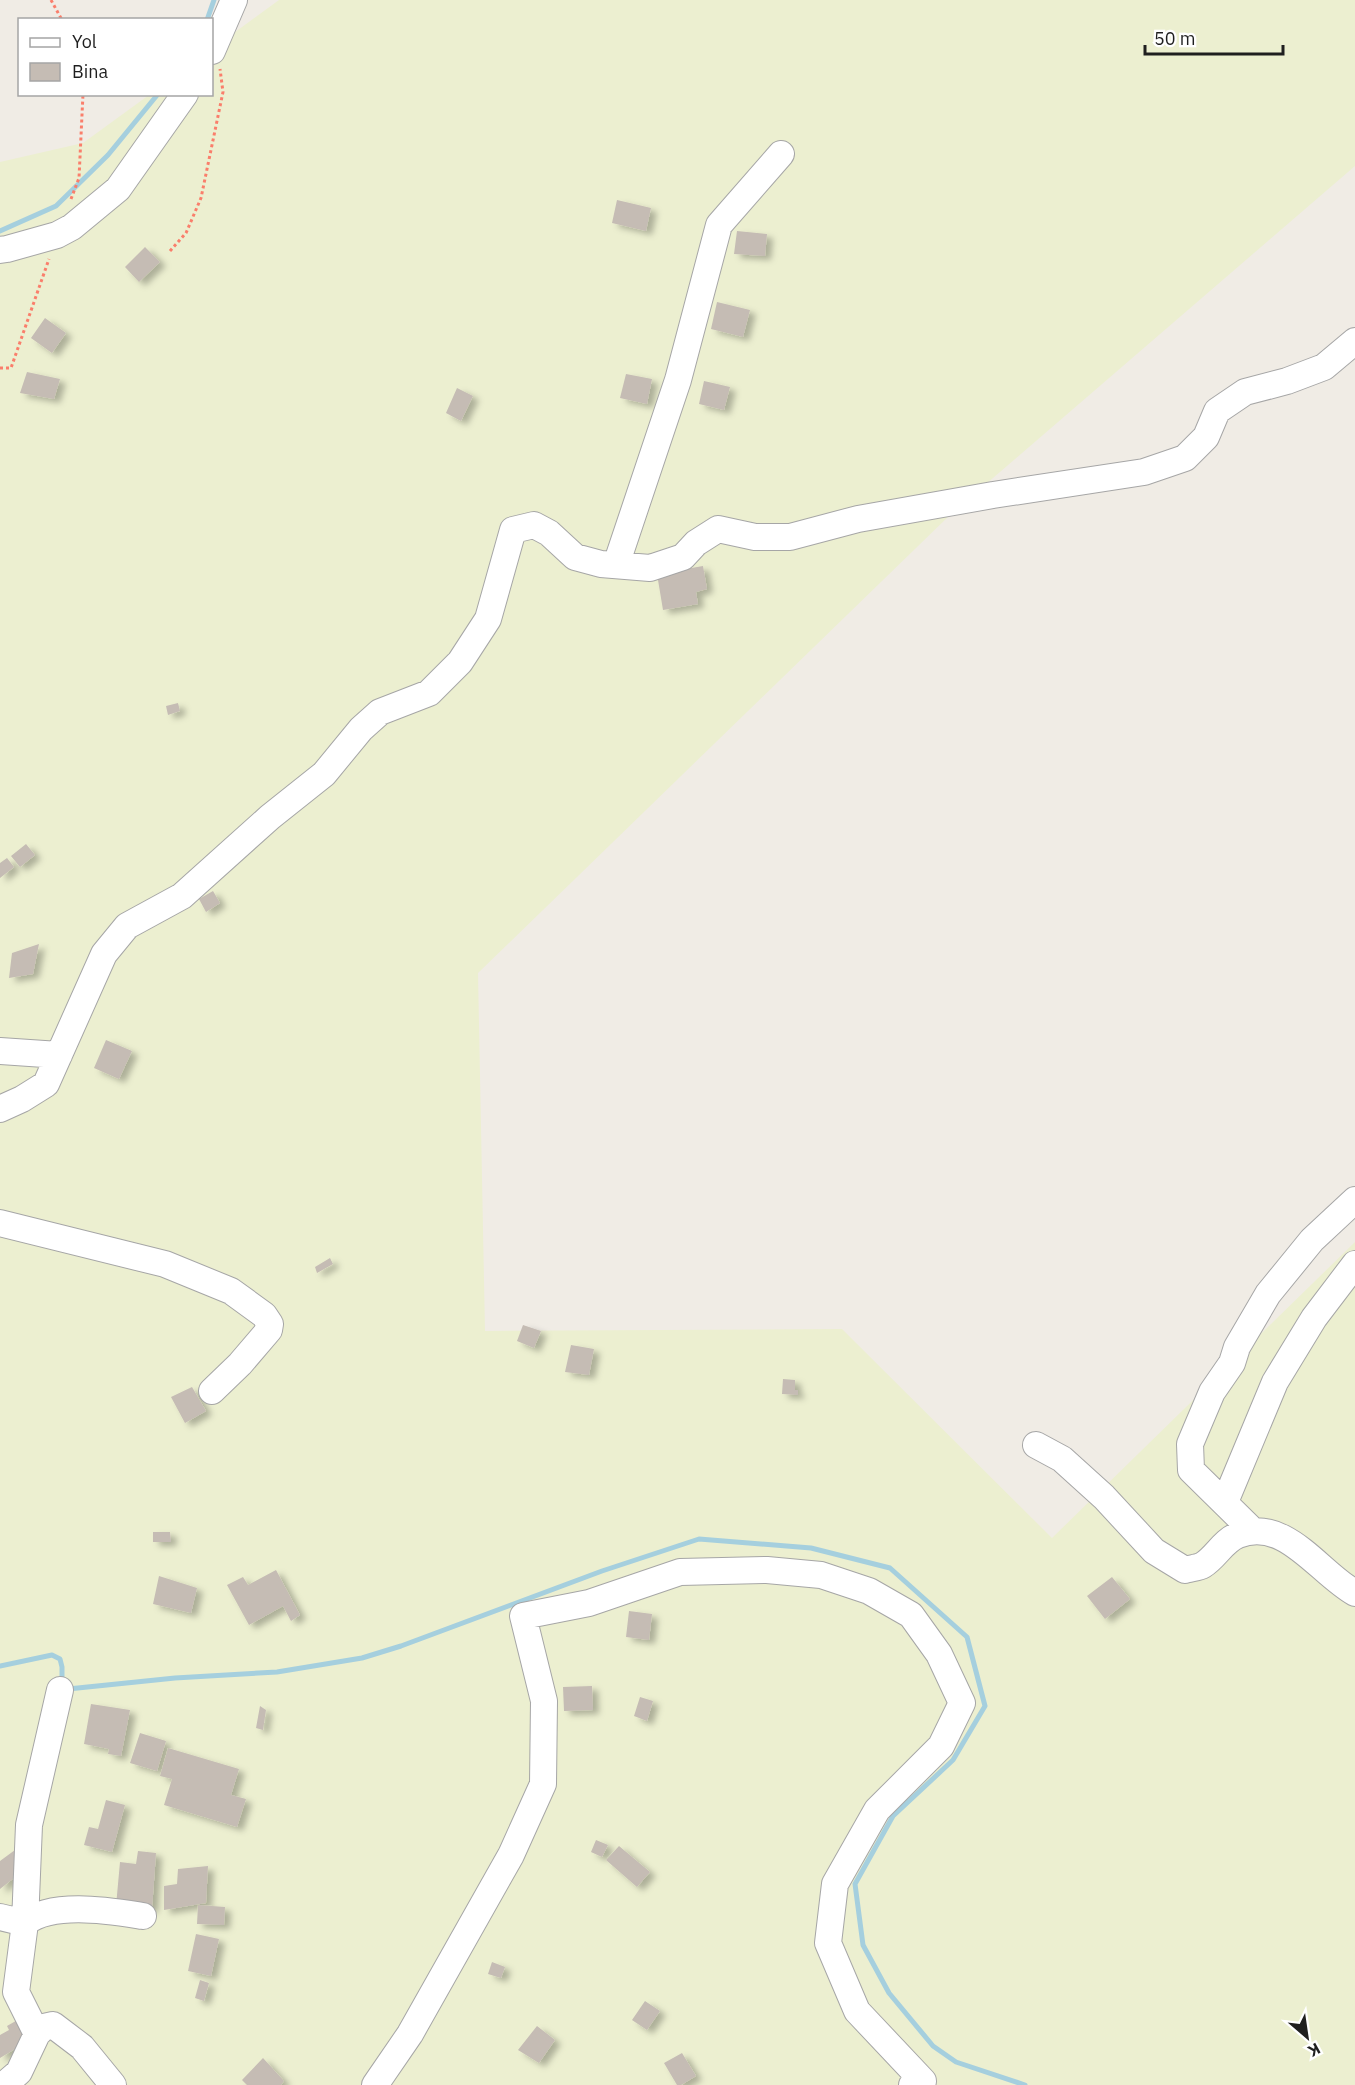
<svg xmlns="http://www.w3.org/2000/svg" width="1355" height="2085" viewBox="0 0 1355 2085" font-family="'IBM Plex Sans',sans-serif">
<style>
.farmland{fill:#ecefd0}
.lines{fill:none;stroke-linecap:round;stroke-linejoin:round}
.stream{stroke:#a5cfde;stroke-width:5}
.building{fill:#c5bcb4;filter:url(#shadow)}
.minor-casing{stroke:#a6a6a6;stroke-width:28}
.path{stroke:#fa7e6b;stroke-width:3;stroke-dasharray:3 3;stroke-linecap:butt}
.minor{stroke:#fff;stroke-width:26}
</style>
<defs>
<filter id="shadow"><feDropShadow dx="6" dy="4" stdDeviation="3" flood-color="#0004"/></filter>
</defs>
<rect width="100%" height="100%" fill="#f0ece5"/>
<path class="farmland" d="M279 0H1355V166L950 515 478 973 485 1331 842 1329 1052 1538 1355 1242V2085H0V162L83 143 149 95 212 94V49Z"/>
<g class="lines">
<path class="stream" d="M207 20 214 0
M0 231 56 206 108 155 158 94
M0 1666 52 1655 60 1659 62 1667V1682
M68 1689 175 1678 277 1672 362 1658 401 1646 602 1571 699 1539 811 1548 890 1568 967 1637 985 1706 953 1760 893 1816 855 1884 863 1945 889 1993 933 2046 956 2062 1025 2085"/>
</g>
<path class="building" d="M617 200 651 208 646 231 612 223Z
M737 231 767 234 765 256 734 254Z
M145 247 160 262 139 282 125 267Z
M717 302 750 310 743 337 711 329Z
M45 318 66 333 52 353 31 338Z
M27 372 60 379 54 399 20 393Z
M626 374 652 379 647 404 620 398Z
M704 381 730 387 724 410 699 404Z
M457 388 473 396 461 421 446 413Z
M703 566 707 589 696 592 698 604 663 610 657 574Z
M178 703 180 711 168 715 166 706Z
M26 844 35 855 20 867 11 856Z
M7 858 14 867 0 878V863Z
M213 891 220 903 206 912 199 899Z
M39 944 33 974 9 978 12 953Z
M106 1040 132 1051 119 1079 94 1068Z
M330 1258 333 1264 317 1273 315 1267Z
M523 1325 541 1331 534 1348 517 1341Z
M571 1345 594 1349 589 1375 565 1372Z
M783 1379 795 1380V1390H798V1395L782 1394Z
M192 1387 206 1411 185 1423 171 1397Z
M153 1532H170L171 1542H153Z
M276 1570 300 1615 291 1621 283 1606 249 1625 227 1585 243 1577 248 1585Z
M159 1576 197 1588 191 1613 153 1604Z
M1112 1577 1130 1599 1105 1619 1087 1596Z
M629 1611 652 1614 649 1640 626 1637Z
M592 1686 593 1710 564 1711 563 1687Z
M640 1697 653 1701 647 1721 634 1716Z
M91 1704 130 1710 121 1756 108 1754 109 1749 84 1744Z
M260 1706 266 1710 263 1730 256 1728Z
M140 1733 166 1741 157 1771 130 1763Z
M168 1748 239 1769 231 1795 246 1799 237 1827 164 1805 172 1779 160 1776Z
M106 1800 125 1805 112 1852 84 1845 89 1827 98 1829Z
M596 1840 608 1845 602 1857 591 1852Z
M619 1846 650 1872 637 1887 606 1860Z
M15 1850 23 1859 24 1870 0 1889V1861Z
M138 1851 156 1853 152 1909 116 1906 120 1862 136 1864Z
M208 1866 206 1903 164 1910V1886L177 1884 178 1869Z
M198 1905 225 1907 224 1925 197 1924Z
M196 1934 219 1939 211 1976 188 1971Z
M492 1962 505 1967 501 1978 488 1974Z
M200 1980 209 1983 204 2001 195 1998Z
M645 2001 660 2011 647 2030 632 2020Z
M21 2018 33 2038 0 2058V2035L9 2030 7 2026Z
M537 2026 555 2040 539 2063 518 2050Z
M682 2053 696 2076 681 2085H677L664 2063Z
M263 2058 284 2081 281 2085H247L242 2080Z"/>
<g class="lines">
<defs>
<path id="minor" d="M212 51 234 0
M0 250 7 249 57 235 72 227 118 189 185 94
M616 565 678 380 719 225 781 154
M0 1051 59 1055
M0 1109 22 1099 46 1084 104 954 127 926 182 896 270 817 324 774 361 729 380 712 429 693 460 662 488 619 513 530 534 525 549 533 575 557 601 564 650 568 683 557 696 543 718 529 755 537H790L858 519 993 495 1144 472 1185 458 1206 437 1217 411 1245 392 1287 381 1324 367 1355 341
M0 1223 165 1264 231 1291 264 1315 270 1324 269 1330 240 1364 212 1391
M1036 1445 1062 1459 1104 1497 1154 1551 1185 1570C1190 1568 1198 1568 1203 1565 1216 1557 1223 1541 1238 1535 1285 1516 1319 1573 1355 1593
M1225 1502 1275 1382 1314 1318 1355 1264
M1252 1530 1191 1470 1190 1444 1212 1392 1232 1363 1237 1347 1268 1294 1312 1240 1355 1200
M0 1917 25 1923C52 1901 110 1911 143 1916
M37 2034 44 2027 53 2025 82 2047 113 2085
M4 2085 19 2072 37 2034 16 1992 25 1923 29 1825 60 1690
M375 2085 410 2034 511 1855 543 1784 544 1701 523 1616 589 1603 680 1572 767 1570 821 1575 869 1591 911 1615 939 1654 962 1703 941 1746 877 1810 835 1884 828 1943 857 2011 923 2081 912 2085"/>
</defs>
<use href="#minor" class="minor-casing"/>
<path class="path" d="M51 0 62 20
M71 199 79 178 83 94
M170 251 186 233 201 198 223 92 220 69
M0 368H11L49 259"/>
<use href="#minor" class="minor"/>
</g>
<rect x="18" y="18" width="195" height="78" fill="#ffffff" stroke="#a5a5a5" stroke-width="1.5"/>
<rect x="30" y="38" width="30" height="9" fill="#ffffff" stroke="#a5a5a5" stroke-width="1.5"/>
<text x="72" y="48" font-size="18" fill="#1f1f1f">Yol</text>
<rect x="30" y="63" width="30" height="18" fill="#c5bcb4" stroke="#a5a5a5" stroke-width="1.5"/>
<text x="72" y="78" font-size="18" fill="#1f1f1f">Bina</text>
<g transform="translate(1307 2037) rotate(151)" stroke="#ffffff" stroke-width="4.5" paint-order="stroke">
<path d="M0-4.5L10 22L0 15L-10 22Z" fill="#1f1f1f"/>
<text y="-9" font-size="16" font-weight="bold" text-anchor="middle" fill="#1f1f1f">K</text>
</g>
<path d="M1145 45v9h138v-9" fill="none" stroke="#1f1f1f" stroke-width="3"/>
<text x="1154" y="45" font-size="18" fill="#1f1f1f" stroke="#ffffff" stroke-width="4.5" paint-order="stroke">50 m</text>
</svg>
